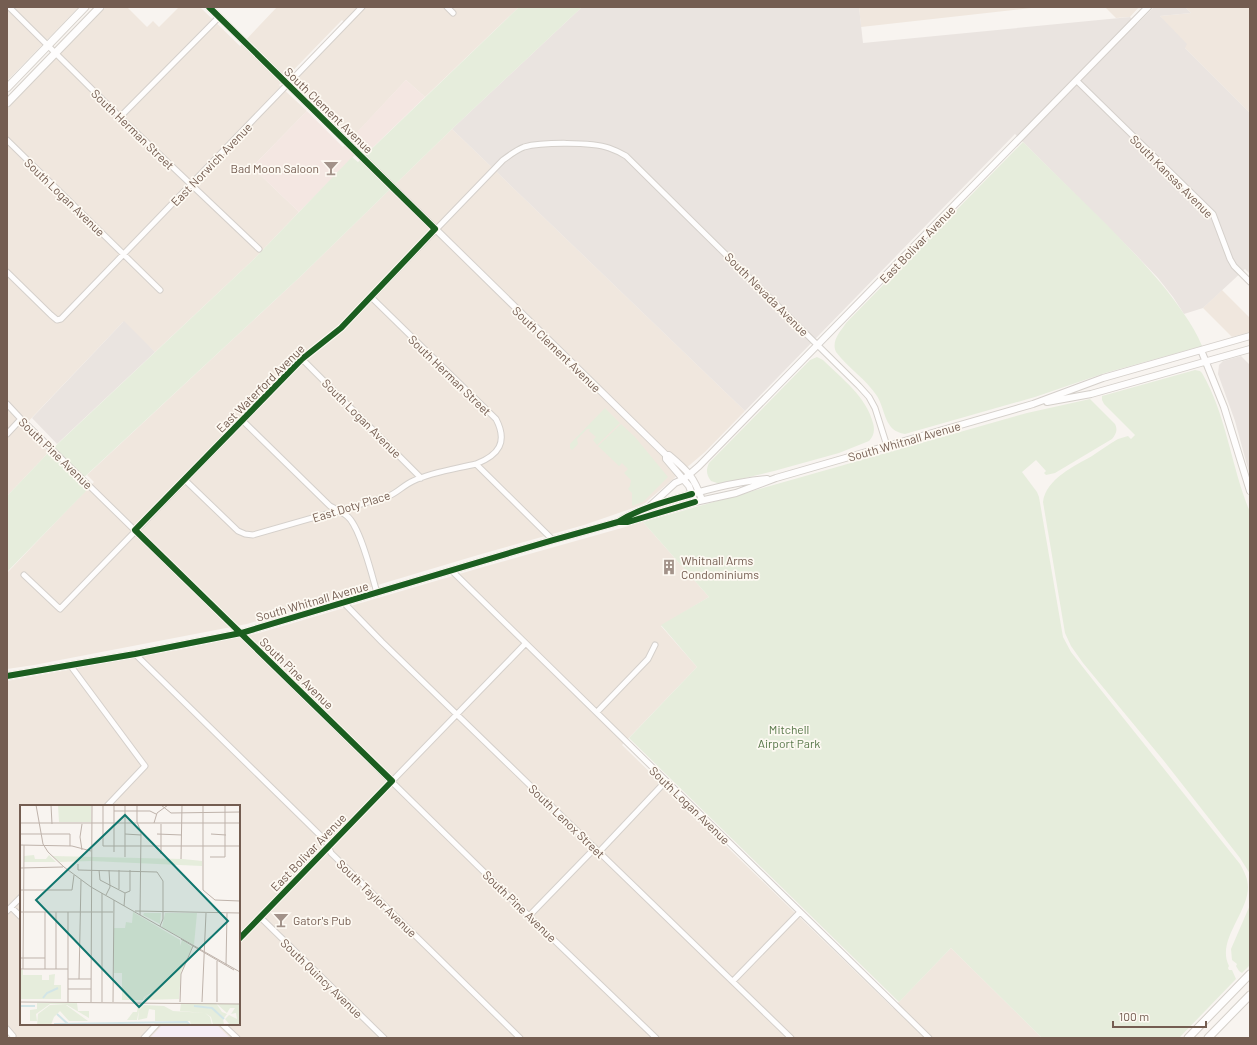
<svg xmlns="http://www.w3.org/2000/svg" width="1257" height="1045" viewBox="0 0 1257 1045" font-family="Barlow,sans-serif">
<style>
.residential{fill:#f0e7de;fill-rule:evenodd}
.commercial{fill:#f4e7e2}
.industrial{fill:#eae4e0}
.education{fill:#f5edf4}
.green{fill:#e6eddc}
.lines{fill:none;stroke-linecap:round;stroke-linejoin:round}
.minor-casing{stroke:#d5d0cb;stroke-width:7}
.tertiary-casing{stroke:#d5d0cb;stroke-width:8}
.secondary-casing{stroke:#d5d0ca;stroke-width:9}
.minor{stroke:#fefdfd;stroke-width:5}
.tertiary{stroke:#fefdfd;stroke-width:6}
.secondary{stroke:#fefdfd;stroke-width:7}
.cycleway-casing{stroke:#fdf9f2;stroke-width:8}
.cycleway{stroke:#1b5e20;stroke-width:6}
.labels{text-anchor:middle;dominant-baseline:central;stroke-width:3.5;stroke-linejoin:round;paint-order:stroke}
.street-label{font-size:12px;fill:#745d51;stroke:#fdf9f2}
.poi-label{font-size:12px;fill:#745d51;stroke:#fdf9f2;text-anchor:start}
.park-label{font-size:12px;fill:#58784a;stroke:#fdf9f2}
.inset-river{fill:none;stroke:#d2e5e7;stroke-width:2}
.inset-road{fill:none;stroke:#bfb3ab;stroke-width:1}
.view{fill:#0f766e;fill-opacity:0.15;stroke:#0f766e;stroke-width:2}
.inset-edge{fill:none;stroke:#745d51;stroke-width:2}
</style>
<rect width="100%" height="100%" fill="#f8f4f0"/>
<path class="residential" d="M7 7H79L7 81Z
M106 7H127L147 27 153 21 159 27 179 7H200L240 46 277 7H519L425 97 406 80 352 138 297 85 296 82 297 79 348 26 342 20 279 85 307 111 252 167 299 212 253 260 155 352 123 322 23 427 49 452 7 496V109Z
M859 7H1040L861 27Z
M1105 7H1139L1130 17 1116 18Z
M1185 7H1250V113L1185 48 1160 16 1191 13Z
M452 129 745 411 705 452 645 503 639 506 584 525 478 555 247 624 34 665 7 669V573L94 482 87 475 301 276Z
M1222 290 1250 318V332L1232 337 1203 308Z
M643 522 709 597 661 626 697 667 622 745 893 1008 951 948 1042 1038H7V681L184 649 259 633 483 567ZM21 806H239V1024H21Z"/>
<path class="commercial" d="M406 80 425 97 367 153 362 148 299 212 252 167 307 111 343 147Z"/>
<path class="industrial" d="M582 7H859L863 43 1130 17 1137 24 1154 7H1185L1191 13 1160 16 1187 44 1185 48 1250 113V274L1245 269 1203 308 1184 314 1173 297 1158 278 1136 255 1015 134 745 411 452 129Z
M124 321 155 352 57 444 32 418Z
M1241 356 1250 365V476L1235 421 1218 374 1219 365 1223 361Z"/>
<path class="education" d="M163 1024H216L230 1038H150Z"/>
<path class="green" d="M519 7H582L452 129 301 276 79 482 87 490 7 572V496L49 452 253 260 352 157 358 162Z
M1023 142C1051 170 1080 198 1108 226 1135 254 1162 281 1184 314 1191 324 1197 334 1202 346L1105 373 1035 397 905 434C884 431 886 411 877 396 866 379 848 368 836 352 831 341 840 332 846 323Z
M817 357 823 360C842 379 866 396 873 423 875 430 874 436 869 441L839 453 774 471 720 484 711 481C706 475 706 469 709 463L810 360Z
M1195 370 1200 371 1202 373C1227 416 1231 467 1250 512V874L1240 858 1164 761 1083 663 1071 646 1065 633 1043 502C1046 479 1074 466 1092 456 1101 450 1109 444 1118 439L1128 436 1131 439 1135 435 1104 404 1102 400V396Z
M1090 399 1115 424C1118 430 1116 434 1112 439L1055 473 1046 475 1044 473 1046 471 1036 460 1022 472 1037 492 1039 497 1063 637 1071 652 1093 680 1240 864C1244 871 1248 879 1248 887 1248 913 1216 941 1229 966L1228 968 1229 970H1232L1236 979 1179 1038H1042L951 948 899 1002 629 738 697 667 661 625 709 597 643 522 1027 413Z
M605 408 620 423 597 445 593 440 596 437 589 431 590 429H587L577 439 578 444 572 450 570 448V444Z
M621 424 635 437 668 477 643 502 632 506V493L628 489 630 486 631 480 624 473 628 469 622 463 619 466 598 446Z
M1250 905V965L1242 973 1239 971 1236 966 1237 964 1232 960 1231 949Z"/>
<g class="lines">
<defs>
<path id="minor" d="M9 7 120 117 259 249
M447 7 453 13
M1077 81 1213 214 1230 259 1234 266 1250 282
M120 117 219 17
M7 140 160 290
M7 272 51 315 57 320 61 319 362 7
M371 297 496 419C508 442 499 455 476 464L553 540
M302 359 421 478
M7 404 21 419 529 916 656 1038
M243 421 330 506C336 509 342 512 347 516 360 526 372 575 377 593
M7 434 21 419
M185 480 238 531 245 534 253 535 389 496C398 492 404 485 413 481 432 472 455 469 476 464
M452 571 929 1038
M24 575 60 609 302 359 341 328 503 160C510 155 516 150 524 147 542 142 592 142 609 148 615 150 621 153 626 156L859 386 869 397 875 408 887 446
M344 603 382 642 791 1038
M135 654 326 841 331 853 520 1038
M70 665 145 766 107 806
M597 712 648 659 655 645
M599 852 666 781
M11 907 21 917
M7 911 21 897
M529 916 595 848
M260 917 384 1038
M239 939 525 644
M733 981 800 912
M222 1024 237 1038
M7 1029 13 1036
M144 1038 157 1024"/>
<path id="tertiary" d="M209 7 666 455H669C688 471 694 477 702 500
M1201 350 1224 407 1250 491
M1047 402 1091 394 1250 349
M666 455V459L689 486 695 502
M649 507 675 483 684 479 699 466 1148 7
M618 522C633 512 651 506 668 501 701 491 733 482 767 479
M7 676 135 654 241 633 553 540 618 522H628L695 502 736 493 776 478 1033 404 1103 378 1250 336"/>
<path id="secondary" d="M7 88 85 7
M7 103 100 7
M1188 1038 1250 974
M1208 1038 1250 995"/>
</defs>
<use href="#minor" class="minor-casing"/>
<use href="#tertiary" class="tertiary-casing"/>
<use href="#secondary" class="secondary-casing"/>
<use href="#minor" class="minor"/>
<use href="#tertiary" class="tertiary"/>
<use href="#secondary" class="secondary"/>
<defs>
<path id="cycleway" d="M209 7 435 229 341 328 302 359 135 530 392 781 239 939
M618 522C640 508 667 501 692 494
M7 676 135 654 241 633 553 540 618 522H628L695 502"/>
</defs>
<use href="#cycleway" class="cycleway-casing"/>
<use href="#cycleway" class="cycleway"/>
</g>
<defs>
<symbol id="bar-bare" viewBox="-9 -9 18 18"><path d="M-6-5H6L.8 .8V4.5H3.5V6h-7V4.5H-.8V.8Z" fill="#a29289" stroke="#fdf9f2" stroke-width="2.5" paint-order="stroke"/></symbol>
<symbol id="building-bare" viewBox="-9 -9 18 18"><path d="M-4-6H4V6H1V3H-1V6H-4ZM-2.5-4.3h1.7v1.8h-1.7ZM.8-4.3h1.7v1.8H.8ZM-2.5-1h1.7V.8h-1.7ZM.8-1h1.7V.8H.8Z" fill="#a29289" stroke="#fdf9f2" stroke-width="2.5" paint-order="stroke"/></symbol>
</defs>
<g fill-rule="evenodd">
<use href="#bar-bare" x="320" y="157" width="22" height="22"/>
<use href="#building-bare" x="658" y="556" width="22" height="22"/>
<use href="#bar-bare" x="270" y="909" width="22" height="22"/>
</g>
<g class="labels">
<g class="street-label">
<text transform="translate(329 110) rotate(44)">South Clement Avenue</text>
<text transform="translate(133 129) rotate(44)">South Herman Street</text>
<text transform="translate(211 164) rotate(-46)">East Norwich Avenue</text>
<text transform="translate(1172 176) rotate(45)">South Kansas Avenue</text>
<text transform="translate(65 197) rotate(44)">South Logan Avenue</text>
<text transform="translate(917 244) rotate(-46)">East Bolivar Avenue</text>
<text transform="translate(767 294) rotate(45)">South Nevada Avenue</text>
<text transform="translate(557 349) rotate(44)">South Clement Avenue</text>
<text transform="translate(450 375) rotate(44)">South Herman Street</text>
<text transform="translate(260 388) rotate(-45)">East Waterford Avenue</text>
<text transform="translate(362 418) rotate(45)">South Logan Avenue</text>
<text transform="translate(904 441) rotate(-16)">South Whitnall Avenue</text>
<text transform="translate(56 453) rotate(44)">South Pine Avenue</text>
<text transform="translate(351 506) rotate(-17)">East Doty Place</text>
<text transform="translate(312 601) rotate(-16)">South Whitnall Avenue</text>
<text transform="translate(297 673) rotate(44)">South Pine Avenue</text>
<text transform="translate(690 805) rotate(44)">South Logan Avenue</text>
<text transform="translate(567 821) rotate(44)">South Lenox Street</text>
<text transform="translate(308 852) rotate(-46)">East Bolivar Avenue</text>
<text transform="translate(377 898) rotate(44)">South Taylor Avenue</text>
<text transform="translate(520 906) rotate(44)">South Pine Avenue</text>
<text transform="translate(322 978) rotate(44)">South Quincy Avenue</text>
</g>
<g class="poi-label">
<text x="319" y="168" text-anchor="end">Bad Moon Saloon</text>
<text x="681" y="560">Whitnall Arms<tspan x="681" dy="14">Condominiums</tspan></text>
<text x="293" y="920">Gator's Pub</text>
</g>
<g class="park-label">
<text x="789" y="729">Mitchell<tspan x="789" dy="14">Airport Park</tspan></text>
</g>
</g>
<g transform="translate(20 805)">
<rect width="220" height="220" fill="#f8f4f0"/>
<path d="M38 0H71V17H39ZM14 50 15 54H26L29 50 36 57H4V51ZM32 51 163 54 182 56V61L71 56 40 57ZM113 107 160 135V141L162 135 172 142 161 167 159 194 124 195 125 192 131 189 133 187 124 192 123 195H102V168H94V123H105L106 117 112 118ZM124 108H141L140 119 123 110ZM145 108H177L174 140 142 122ZM0 165H3V170H22V175H29V170L35 169 34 180H41V194H0ZM17 198H57L58 206H69V213L47 200 30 199 16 209 17 216H10V205L17 204ZM161 198H196L202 207 207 209 204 213 192 202 174 201 194 204 203 214 204 220H193L191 212 185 208 160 206ZM197 199H220V220H210L205 214 209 210 217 214 216 208 211 209 215 203H210L207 208ZM30 200H46L68 216H49L40 206 34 212 31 220H17L18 209ZM118 200H123L119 205 117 215H107L113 207H117ZM124 200 144 201 153 206 185 208 190 212 192 220H171L170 216H135V205L129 204 127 213 118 215 119 205ZM135 217H167L169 220H134Z" fill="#e6eddc"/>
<path class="inset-river" d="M23 193 27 188 38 183M0 201H15M174 201 192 203 204 214M37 209 49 220M34 219 167 217 170 220"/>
<path class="inset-road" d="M16 0 23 39 28 47 44 62 71 82 220 167M31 0 32 19M83 0V41H220M117 0V17L121 27 120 110M141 0 151 8 220 7M183 0V85L195 95 220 96M94 6H130L136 9M0 18H220M134 18 137 8 148 0M0 29H50V41M105 29 121 30M137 29 162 30M191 29 206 30M0 40 52 41 71 46M62 45 60 32 62 19M94 47V0M141 49V19M105 52V0M190 52H205V0M161 54 162 0M58 59V65L137 67 143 76V114L140 121M0 63 43 62M79 65 80 75 105 88M99 84V65M0 85H52L54 70M86 90 90 82 89 65M104 101 105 88 110 86V65M115 106 220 108M0 107H93M161 134 214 165M0 153H25M206 160 207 108M0 164H48M3 164 4 40M25 164V107M36 164V107M48 174H71M59 174 61 75M48 184H71M0 197 220 199M48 197V107M71 197 72 0M82 197V88M93 197 94 95M160 197 161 169 173 141M182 197 186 108M197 197V156"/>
<path class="view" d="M105 10 208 116 119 202 16 95Z"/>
<rect width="220" height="220" class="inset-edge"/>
</g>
<rect width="1257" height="1045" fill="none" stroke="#745d51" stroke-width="16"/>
<path d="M1113 1021v6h93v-6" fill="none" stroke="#745d51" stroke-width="2"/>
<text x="1119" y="1021" font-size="12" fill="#745d51" stroke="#fdf9f2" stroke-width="3" paint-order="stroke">100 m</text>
</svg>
